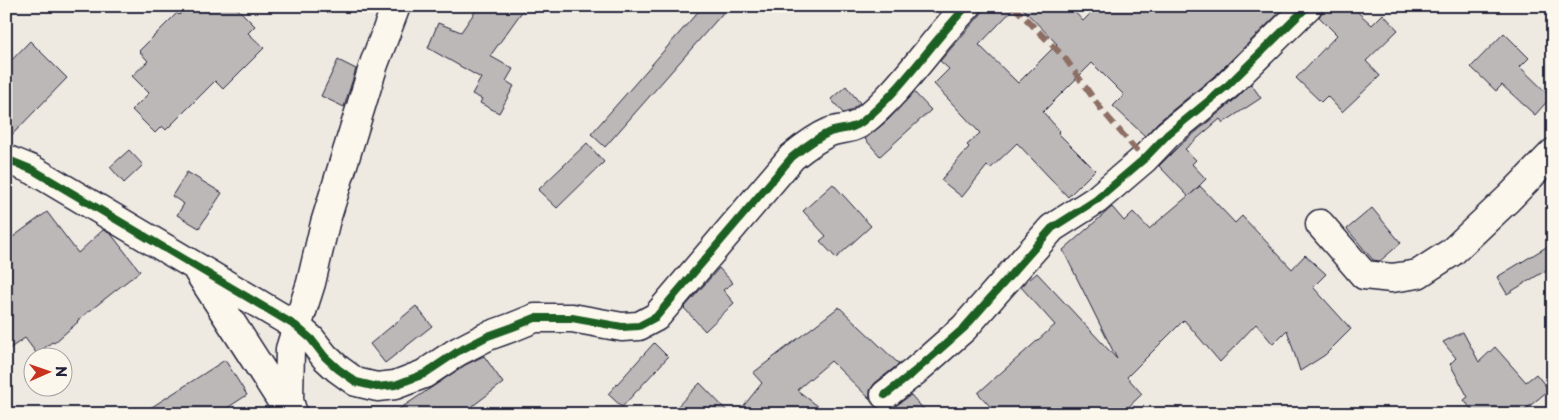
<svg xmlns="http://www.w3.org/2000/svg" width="1559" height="420" viewBox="0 0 1559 420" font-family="'Playpen Sans',sans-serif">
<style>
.building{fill:#bcb8b8;stroke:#22223b}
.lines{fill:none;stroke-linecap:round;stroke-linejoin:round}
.minor-casing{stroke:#22223b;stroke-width:31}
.minor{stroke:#fbf7ec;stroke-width:28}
.quiet{stroke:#8d6e63;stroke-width:6;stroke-dasharray:12 6;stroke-linecap:butt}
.cycleway-casing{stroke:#fbf7ec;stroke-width:11}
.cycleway{stroke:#1b5e20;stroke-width:8}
</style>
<rect width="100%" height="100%" fill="#eeeae2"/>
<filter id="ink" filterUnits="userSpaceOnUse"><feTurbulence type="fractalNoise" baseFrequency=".02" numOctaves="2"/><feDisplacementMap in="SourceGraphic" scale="10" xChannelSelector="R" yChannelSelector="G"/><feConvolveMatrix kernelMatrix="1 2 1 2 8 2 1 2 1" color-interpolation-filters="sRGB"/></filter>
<g filter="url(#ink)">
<path class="building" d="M187 6H235L255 26 248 33 264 48 223 89 215 81 166 130 162 126 155 133 132 110 149 93 132 76 148 61 139 51 177 13 179 15Z
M479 6H526L490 56 513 69 506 81 514 86 499 113 480 103 482 99 472 94 481 78 428 48 438 23 461 32Z
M703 6H729L605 147 591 134Z
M988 6H1016L979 45 1018 83 1057 44 1020 6H1069L1083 21 1098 6H1286L1218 73 1158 122 1145 136 1113 106 1124 95 1092 63 1043 112 1060 131 1058 133 1095 170 1068 197 1017 143 990 169 987 166 962 197 941 180 969 147 967 145 980 133 934 84 949 69 940 61Z
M1323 6H1351L1372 25 1383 14 1398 30 1366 61 1380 76 1342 112 1327 96 1321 102 1296 78 1337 35 1319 17 1323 11Z
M1504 33 1529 58 1520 67 1551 97 1535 115 1502 85 1496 91 1471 67Z
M30 41 67 78 6 141V66Z
M338 60 356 69 344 107 321 96Z
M1251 84 1261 98 1223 123 1220 119 1185 149 1196 160 1192 164 1206 179 1190 195 1200 186 1235 223 1242 216 1292 269 1305 255 1326 274 1313 287 1351 329 1325 355 1300 371 1287 330 1273 344 1256 324 1220 362 1184 320 1127 377 1142 394 1121 414H997L978 393 1055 325 1021 287 1037 273 1117 359 1063 250 1112 207 1124 221 1133 212 1149 229 1188 196 1159 166 1179 146 1238 97Z
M846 86 860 103 850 111 843 113 831 99Z
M914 92 931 110 880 156 865 139 888 120Z
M587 143 604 162 557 208 538 190Z
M129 150 143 165 124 183 110 167Z
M187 172 222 193 199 228 177 215 184 204 172 196Z
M833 184 871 226 836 258 820 241 826 236 803 211Z
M1372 208 1401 243 1380 261 1373 260 1347 229Z
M47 212 78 253 103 230 111 234 140 271 77 321 78 322 54 343 52 342 37 354 25 338 6 351V242Z
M1553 243V266L1507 294 1497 277Z
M719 268 733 283 723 290 734 303 705 331 684 308Z
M416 306 432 326 385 363 370 344Z
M839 307 899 364 875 383 870 390V399L831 361 797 390 828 414H737L762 383 753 373Z
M1463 332 1479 362 1495 347 1526 382 1536 374 1549 390 1520 414H1475L1464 400 1468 397 1450 364 1456 358 1443 342Z
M654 343 668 357 622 407 608 394Z
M484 356 503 383 462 414H392L465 365Z
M225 360 247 395 218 414H141Z
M700 383 730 414H670Z
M911 395 928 414H885L881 410H888L894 407Z"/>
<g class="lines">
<defs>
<path id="minor" d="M6 159 33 170 296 326 311 339 325 357 338 369 356 382 377 387 395 385 424 374 457 352 488 336 513 327 535 318H572L622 327 639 326 656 317 792 157C803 148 816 138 830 132 841 128 852 130 862 122 902 90 931 43 967 6
M1320 224 1364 275 1392 278 1418 274 1452 252 1508 199 1553 153
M198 271 290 414
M885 395 914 372 964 328 1052 228 1096 200 1144 159 1168 134 1228 85 1308 6
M293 414 289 400 290 349 311 283 325 223 374 64 396 6"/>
</defs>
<use href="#minor" class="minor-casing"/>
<use href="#minor" class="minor"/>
<path class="quiet" d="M1013 6 1065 58 1101 109 1144 159"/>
<defs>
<path id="cycleway" d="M6 159 33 170 296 326 311 339 325 357 338 369 356 382 377 387 395 385 424 374 457 352 488 336 513 327 535 318H572L622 327 639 326 656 317 792 157C803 148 816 138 830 132 841 128 852 130 862 122 902 90 931 43 967 6
M885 395 914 372 964 328 1052 228 1096 200 1144 159 1168 134 1228 85 1308 6"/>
</defs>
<use href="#cycleway" class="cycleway-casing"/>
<use href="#cycleway" class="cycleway"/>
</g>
</g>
<rect width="1559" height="420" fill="none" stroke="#fbf7ec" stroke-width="25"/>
<rect x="12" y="12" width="1534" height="395" fill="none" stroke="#22223b" stroke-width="2" filter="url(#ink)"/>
<g transform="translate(48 372) rotate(88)"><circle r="24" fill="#fbf7ec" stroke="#a4a2a5"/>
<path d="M0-4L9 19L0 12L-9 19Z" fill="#c8321e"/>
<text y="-8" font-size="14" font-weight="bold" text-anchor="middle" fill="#22223b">N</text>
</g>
</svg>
